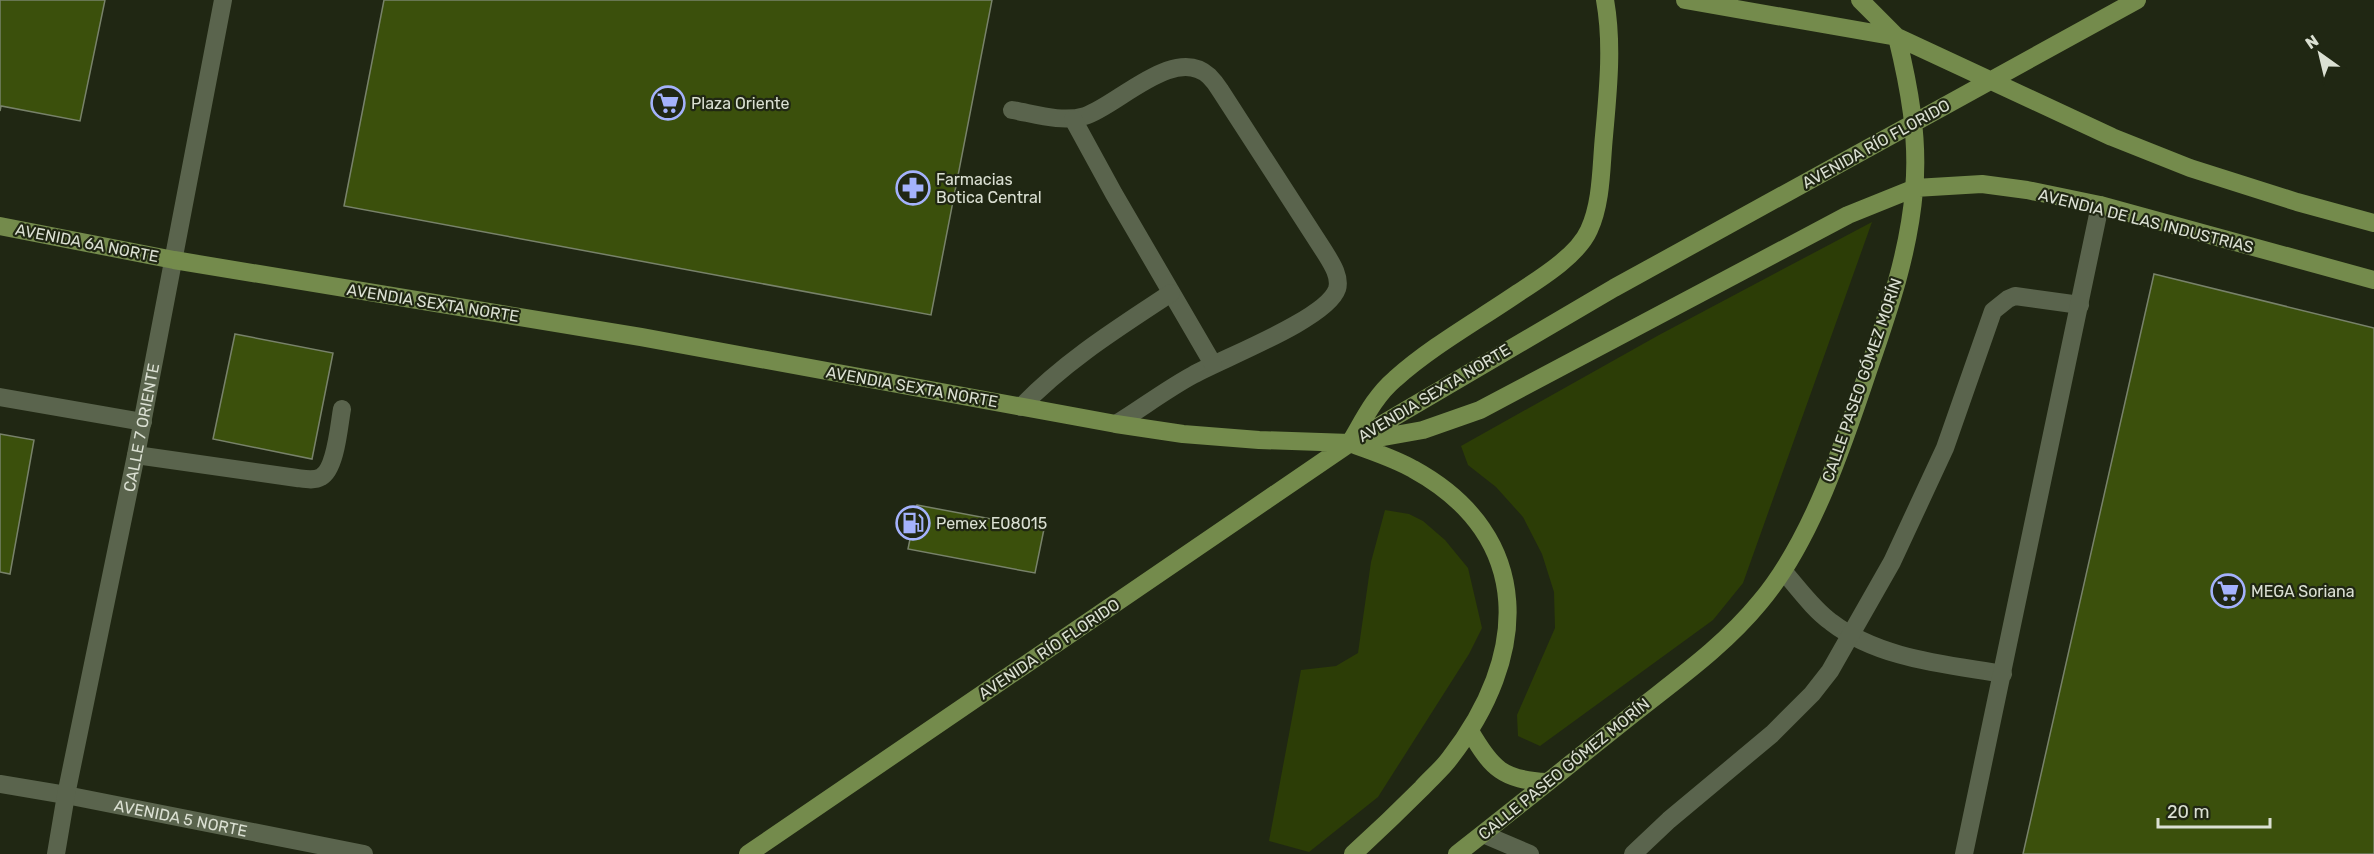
<svg xmlns="http://www.w3.org/2000/svg" width="2374" height="854" viewBox="0 0 2374 854" font-family="Rubik,sans-serif">
<style>
.green{fill:#2c3d06}
.building{fill:#3b500c;stroke:#78826a;stroke-width:1.5}
.lines{fill:none;stroke-linecap:round;stroke-linejoin:round}
.minor{stroke:#5a644d;stroke-width:18}
.major{stroke:#748b4c;stroke-width:18}
.labels{text-anchor:middle;dominant-baseline:central;stroke-width:4.5;stroke-linejoin:round;paint-order:stroke}
.poi-label{font-size:16px;fill:#dbe0d3;stroke:#202713;text-anchor:start}
.street-label{font-size:16px;fill:#dbe0d3;stroke:#202713}
</style>
<rect width="100%" height="100%" fill="#202713"/>
<path class="green" d="M1872 222 1743 583 1713 620 1540 746 1518 736 1517 715 1555 628 1554 592 1542 554 1523 517 1496 487 1468 465 1461 446 1659 335Z
M1385 510 1409 514 1423 521 1445 540 1468 568 1482 628 1469 654 1378 797 1309 852 1269 841 1301 670 1336 666 1358 653 1371 562Z"/>
<path class="building" d="M0 0H105L80 121 1 106 0 111Z
M384 0H992L931 315 344 206Z
M2154 274 2374 328V854H2023Z
M235 334 333 353 312 459 213 439Z
M0 434 34 440 10 574 0 572Z
M917 505 1044 529 1035 573 908 549Z"/>
<g class="lines">
<g class="minor">
<path d="M1012 110C1035 114 1062 123 1085 116 1117 106 1175 44 1209 76 1213 80 1217 85 1220 90L1324 251C1330 261 1341 276 1337 289 1327 319 1223 358 1193 375 1167 389 1142 408 1116 424"/>
<path d="M1073 119 1114 194 1213 364"/>
<path d="M0 397 143 422"/>
<path d="M1021 407C1065 361 1118 328 1171 293"/>
<path d="M136 455 297 478C305 479 314 481 321 477 336 469 339 425 342 409"/>
<path d="M1784 572C1799 589 1813 609 1831 622 1879 659 1945 664 2003 674"/>
<path id="s1" d="M0 784 66 795 364 854"/>
<path d="M1483 834 1530 854"/>
<path id="s2" d="M56 854 66 795 136 455 223 0"/>
<path d="M1633 854 1669 820 1772 734 1812 694 1830 671 1892 562 1945 448 1993 311 2008 299 2015 296 2080 305"/>
<path d="M1964 854 2100 205"/>
</g>
<path class="major" d="M1685 0 1897 37 2112 137 2190 168 2297 202 2374 223
M1860 0 1897 37
M0 226 174 260 641 337 1116 424 1183 434 1259 440 1350 443 1423 430 1480 410 1848 215 1915 188 1982 184 2027 190 2100 205 2374 280
M1351 441C1364 419 1375 396 1395 379 1432 346 1477 321 1518 293 1541 278 1578 255 1589 230 1602 202 1601 166 1604 136 1608 91 1613 44 1605 0
M1350 443C1371 451 1394 458 1413 469 1537 537 1528 658 1450 758 1442 769 1431 778 1422 788 1400 810 1377 832 1353 854
M1470 731C1492 769 1503 780 1547 782
M748 854 1350 443 1614 288 2137 0
M1457 854C1516 808 1574 761 1633 714 1677 679 1724 646 1760 602 1811 542 1844 443 1869 368 1889 310 1909 252 1914 190 1919 139 1909 86 1897 37"/>
</g>
<defs>
<symbol id="supermarket-ring" viewBox="-11 -11 22 22"><circle r="9.5" fill="#202713" stroke="#a4b2fc" stroke-width="1.5"/><path d="M-6-5.5h2.5l.6 2H6L4.5 2H-2.5L-4.4-4H-6ZM-1.5 3.2a1.3 1.3 0 1 0 .1 0ZM3 3.2a1.3 1.3 0 1 0 .1 0Z" fill="#a4b2fc"/></symbol>
<symbol id="pharmacy-ring" viewBox="-11 -11 22 22"><circle r="9.5" fill="#202713" stroke="#a4b2fc" stroke-width="1.5"/><path d="M-2-6h4v4h4v4h-4v4h-4v-4h-4v-4h4Z" fill="#a4b2fc"/></symbol>
<symbol id="fuel-ring" viewBox="-11 -11 22 22"><circle r="9.5" fill="#202713" stroke="#a4b2fc" stroke-width="1.5"/><path d="M-5.5-6h7V0h2V4h1.3V-2.5L3-4.5l.8-.8L6-3V5H2.5V1h-1V6h-7ZM-4.2-4.7v3.2H.2V-4.7Z" fill="#a4b2fc"/></symbol>
</defs>
<g fill-rule="evenodd">
<use href="#supermarket-ring" x="649" y="84" width="38" height="38"/>
<use href="#pharmacy-ring" x="894" y="169" width="38" height="38"/>
<use href="#fuel-ring" x="894" y="504" width="38" height="38"/>
<use href="#supermarket-ring" x="2209" y="572" width="38" height="38"/>
</g>
<g class="labels">
<g class="poi-label">
<text x="691" y="103">Plaza Oriente</text>
<text x="936" y="179">Farmacias<tspan x="936" dy="18">Botica Central</tspan></text>
<text x="936" y="523">Pemex E08015</text>
<text x="2251" y="591">MEGA Soriana</text>
</g>
<g class="street-label">
<text transform="translate(1876 144) rotate(-29)">AVENIDA RÍO FLORIDO</text>
<text transform="translate(2146 221) rotate(14)">AVENDIA DE LAS INDUSTRIAS</text>
<text transform="translate(87 243) rotate(11)">AVENIDA 6A NORTE</text>
<text transform="translate(433 303) rotate(9)">AVENDIA SEXTA NORTE</text>
<text transform="translate(1862 380) rotate(-71)">CALLE PASEO GÓMEZ MORÍN</text>
<text transform="translate(912 387) rotate(10)">AVENDIA SEXTA NORTE</text>
<text transform="translate(1434 393) rotate(-31)">AVENDIA SEXTA NORTE</text>
<text stroke="none"><textPath href="#s2" startOffset="435">CALLE 7 ORIENTE</textPath></text>
<text transform="translate(1049 649) rotate(-34)">AVENIDA RÍO FLORIDO</text>
<text transform="translate(1564 769) rotate(-39)">CALLE PASEO GÓMEZ MORÍN</text>
<text stroke="none"><textPath href="#s1" startOffset="184">AVENIDA 5 NORTE</textPath></text>
</g>
</g>
<g transform="translate(2320 54) rotate(326)" stroke="#202713" stroke-width="4.5" paint-order="stroke">
<path d="M0-4.5L10 22L0 15L-10 22Z" fill="#dbe0d3"/>
<text y="-9" font-size="16" font-weight="bold" text-anchor="middle" fill="#dbe0d3">N</text>
</g>
<path d="M2158 818v9h112v-9" fill="none" stroke="#dbe0d3" stroke-width="3"/>
<text x="2167" y="818" font-size="18" fill="#dbe0d3" stroke="#202713" stroke-width="4.5" paint-order="stroke">20 m</text>
</svg>
